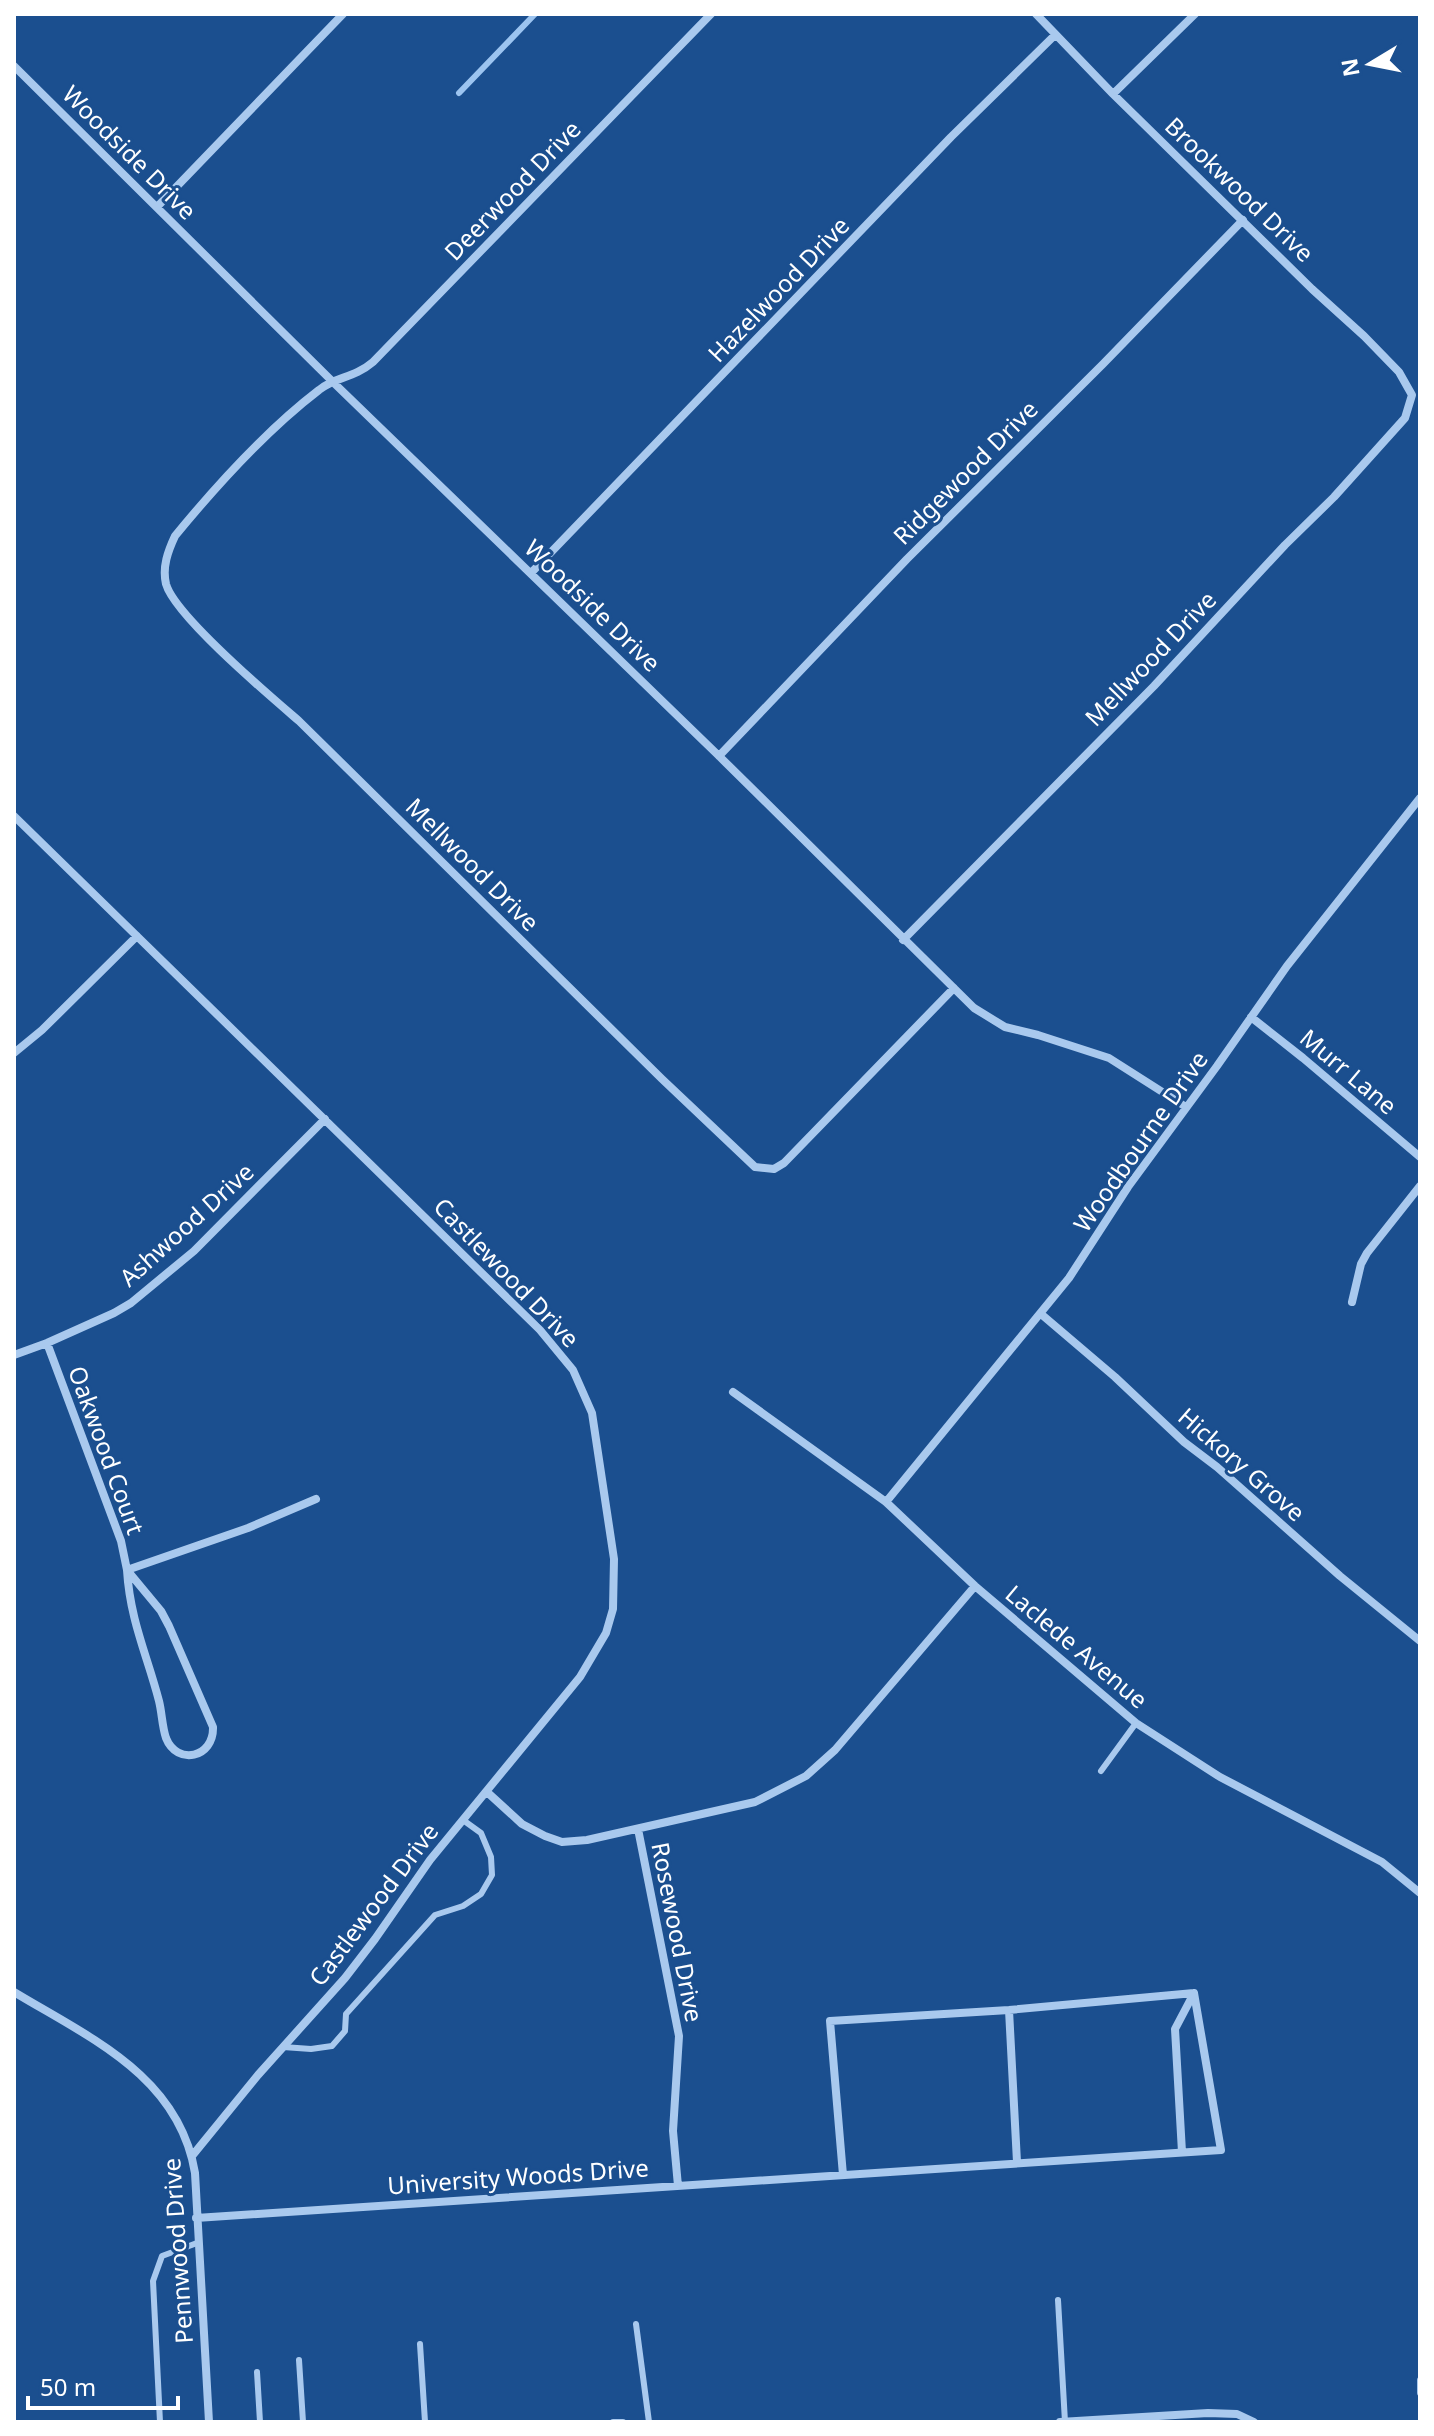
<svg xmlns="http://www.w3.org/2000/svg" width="1434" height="2436" viewBox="0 0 1434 2436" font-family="'Noto Sans',sans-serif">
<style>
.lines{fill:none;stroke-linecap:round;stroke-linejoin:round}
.stream{stroke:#9cc4f0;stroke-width:6}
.service{stroke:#a9c9ee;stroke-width:6}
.minor{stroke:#a9c9ee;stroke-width:8}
.labels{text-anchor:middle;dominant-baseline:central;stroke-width:6;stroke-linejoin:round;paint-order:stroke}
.street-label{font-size:24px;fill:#fff;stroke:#1b4f8f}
</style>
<rect width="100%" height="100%" fill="#1b4f8f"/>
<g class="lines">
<path class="stream" d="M459 93 535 14"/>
<path class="service" d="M1101 1771 1136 1723
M283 2047 311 2049 332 2046 345 2031 346 2014 435 1915 463 1906 481 1894 492 1875 491 1857 481 1833 463 1820
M1058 2300 1065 2422
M636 2324 649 2422
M420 2344 425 2422
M299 2360 303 2422
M257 2372 260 2422
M1420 2380V2393
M160 2422 153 2281 162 2256 197 2243
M613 2422H623"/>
<path class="minor" d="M711 14 373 362C353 379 336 376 319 390 268 429 216 486 175 536 168 551 162 567 166 584 175 616 270 696 299 721L662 1079 755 1167 774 1169 784 1163 954 988
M14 66 336 385 719 756 974 1008 1005 1027 1038 1035 1109 1058 1186 1107
M1113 94 1195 14
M157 207 343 14
M531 573 951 137 1055 35
M719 756 907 559 1103 364 1243 220
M14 816 540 1330 573 1370 592 1413 614 1559 613 1609 606 1633 580 1677 430 1860 375 1939 345 1978 258 2075 192 2156
M903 940 1154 686 1285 545 1334 497 1405 418 1412 395 1399 372 1364 336 1312 289 1113 94 1036 14
M1251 1017 1303 1058 1420 1157
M14 1053 42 1030 137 936
M1352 1302 1361 1264 1367 1253 1420 1186
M1041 1314 1115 1377 1184 1442 1217 1467 1340 1576 1420 1641
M47 1343 121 1541 127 1570 248 1528 316 1499
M14 1355 47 1343 114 1313 131 1303 194 1251 325 1119
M733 1392 886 1502 975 1586 1136 1723 1220 1777 1382 1862 1420 1893
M886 1502 1069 1278 1128 1187 1217 1066 1287 966 1420 798
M127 1570 161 1611 169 1626 213 1727C214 1758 177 1766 166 1738 162 1726 162 1713 159 1701 147 1655 130 1620 127 1570Z
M487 1792 522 1824 545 1836 562 1842 587 1840 755 1802 806 1776 835 1750 975 1586
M638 1829 679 2036 673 2131 678 2186
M14 1992C90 2038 179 2076 195 2173L209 2422
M1009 2010 1017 2162
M843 2175 830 2021 1009 2010 1194 1993
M196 2218 1221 2150 1194 1993 1175 2029 1182 2152
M1060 2422 1208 2413 1237 2414 1254 2422"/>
</g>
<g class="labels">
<g class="street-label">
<text transform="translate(130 152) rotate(45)">Woodside Drive</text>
<text transform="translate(1240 189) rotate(44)">Brookwood Drive</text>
<text transform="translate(512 190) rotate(-46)">Deerwood Drive</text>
<text transform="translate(778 289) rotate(-46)">Hazelwood Drive</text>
<text transform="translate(965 472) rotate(-45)">Ridgewood Drive</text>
<text transform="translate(593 605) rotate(44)">Woodside Drive</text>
<text transform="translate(1150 658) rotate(-46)">Mellwood Drive</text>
<text transform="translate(473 864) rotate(45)">Mellwood Drive</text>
<text transform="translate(1349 1071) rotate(40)">Murr Lane</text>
<text transform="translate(1140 1141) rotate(-55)">Woodbourne Drive</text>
<text transform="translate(186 1224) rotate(-42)">Ashwood Drive</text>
<text transform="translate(507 1272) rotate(46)">Castlewood Drive</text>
<text transform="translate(107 1450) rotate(70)">Oakwood Court</text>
<text transform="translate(1242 1464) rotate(41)">Hickory Grove</text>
<text transform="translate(1077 1646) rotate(40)">Laclede Avenue</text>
<text transform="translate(373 1904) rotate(-53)">Castlewood Drive</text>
<text transform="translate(678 1932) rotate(79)">Rosewood Drive</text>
<text transform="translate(518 2176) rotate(-4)">University Woods Drive</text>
<text transform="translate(177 2251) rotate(-94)">Pennwood Drive</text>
</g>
</g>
<rect width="1434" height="2436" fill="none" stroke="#ffffff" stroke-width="32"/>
<g transform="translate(1370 64) rotate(260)" stroke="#1b4f8f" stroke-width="6" paint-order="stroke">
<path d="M0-6L14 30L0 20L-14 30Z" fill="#ffffff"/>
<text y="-12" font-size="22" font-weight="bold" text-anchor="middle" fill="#ffffff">N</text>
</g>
<path d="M28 2396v12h150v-12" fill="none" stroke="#ffffff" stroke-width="4"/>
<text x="40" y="2396" font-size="24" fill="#ffffff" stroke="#1b4f8f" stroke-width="6" paint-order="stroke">50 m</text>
</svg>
